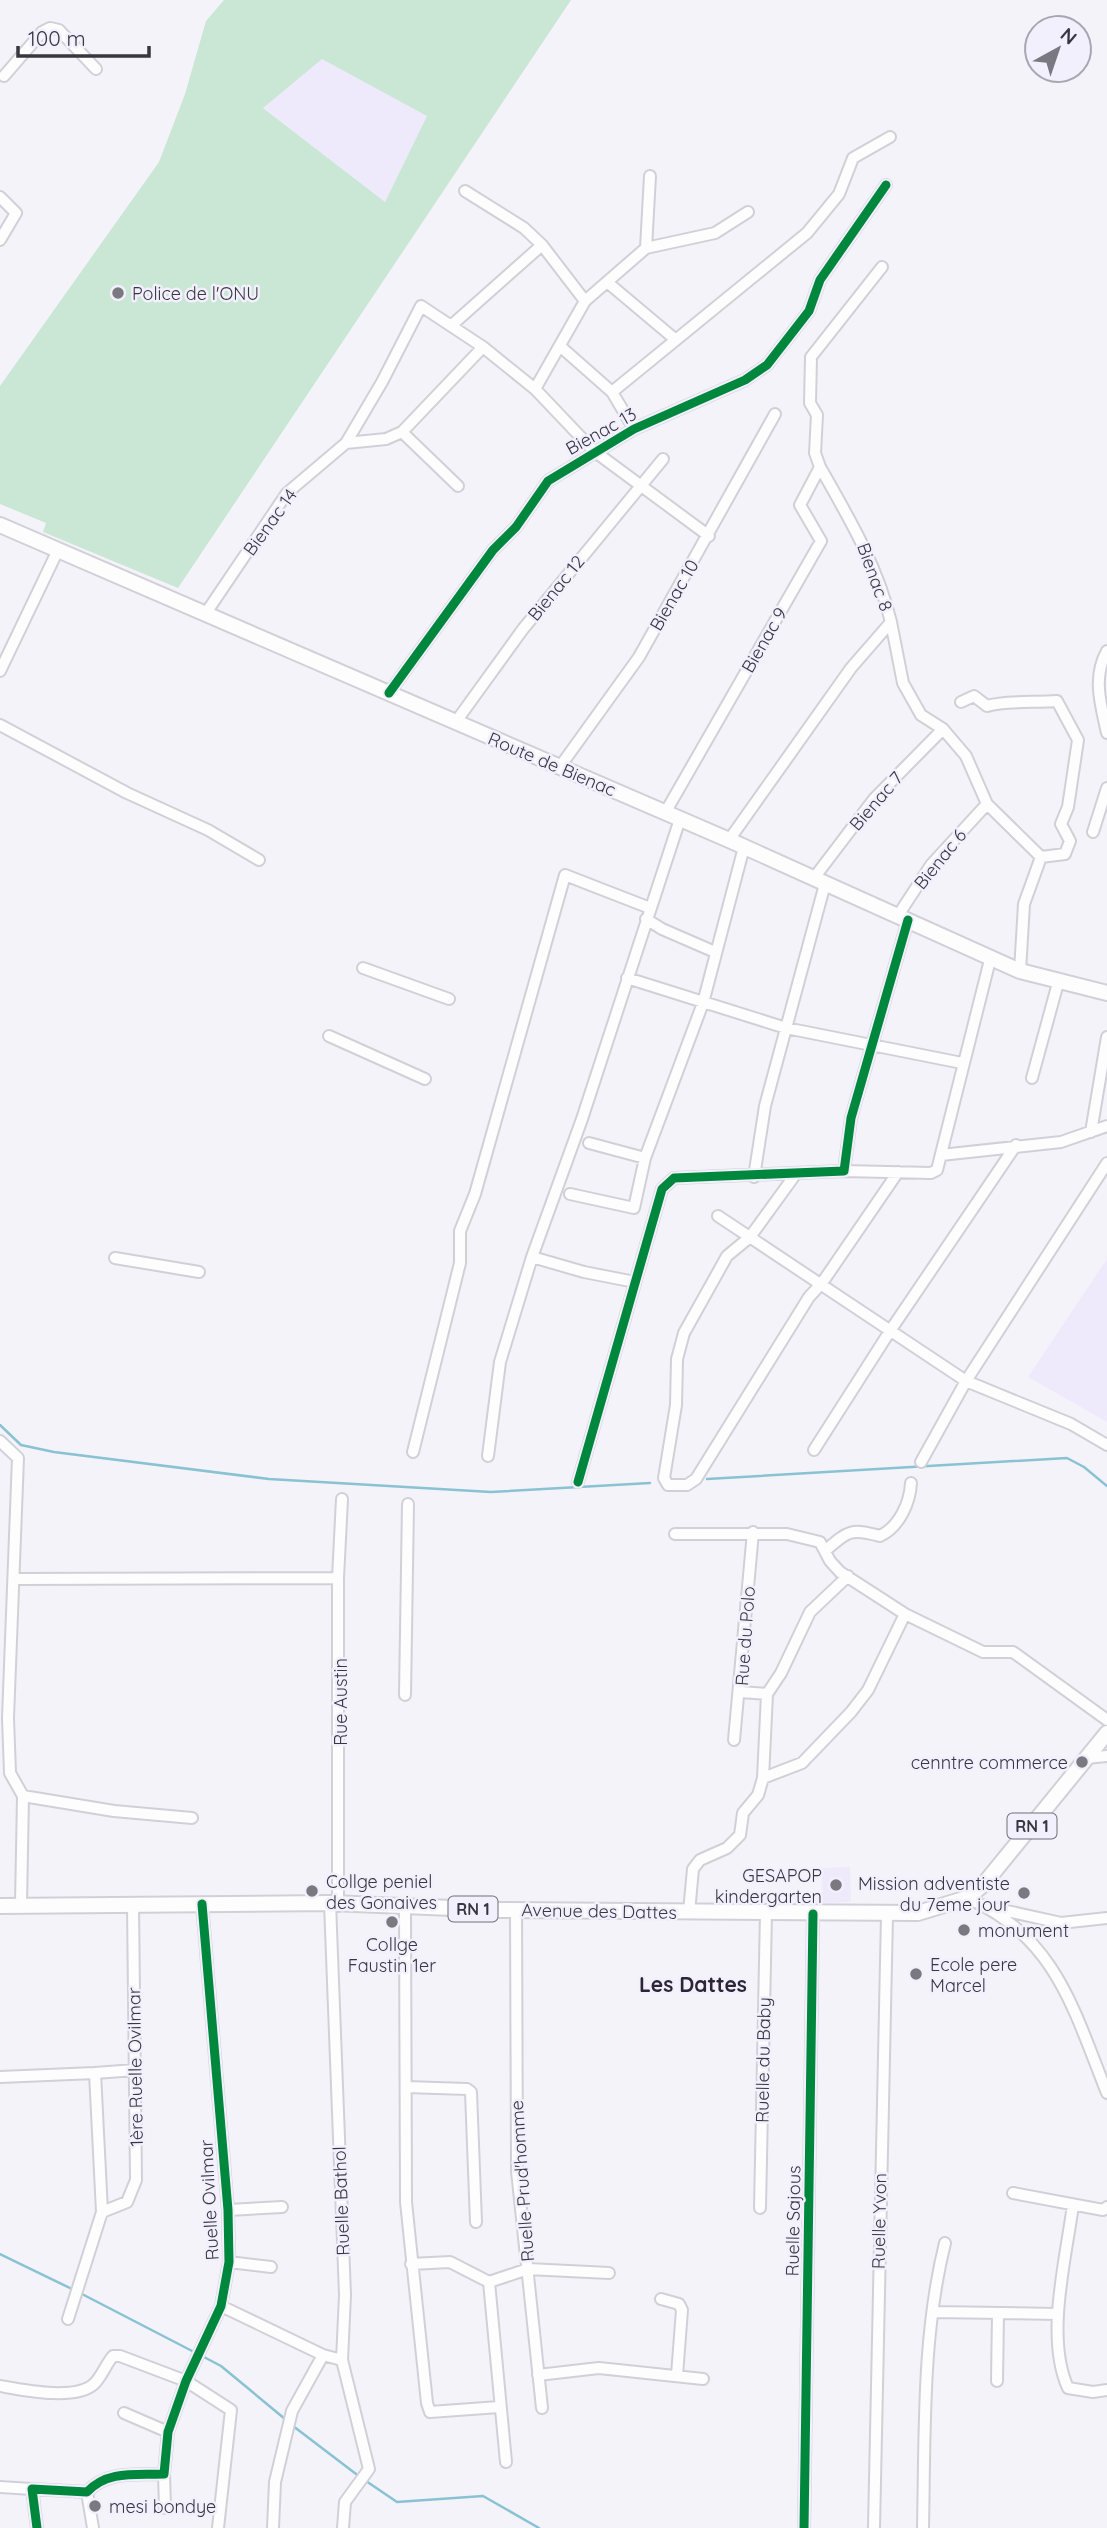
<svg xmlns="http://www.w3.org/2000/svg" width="1107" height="2528" viewBox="0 0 1107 2528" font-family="Quicksand,sans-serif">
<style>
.built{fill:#eeeafb}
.green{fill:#cae6d5;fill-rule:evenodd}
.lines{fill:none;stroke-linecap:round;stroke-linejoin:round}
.stream{stroke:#88c2d3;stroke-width:2.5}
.minor-casing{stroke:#d2d0d7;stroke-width:14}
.major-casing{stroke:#d2d0d7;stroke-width:18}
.minor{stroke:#fdfdfe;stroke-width:10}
.major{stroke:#fdfdfe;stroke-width:14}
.cycleway-casing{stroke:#f3f0fd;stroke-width:13}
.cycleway{stroke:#00873e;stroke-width:9}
.poi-dot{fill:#7a7880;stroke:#f3f0fd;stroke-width:2.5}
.labels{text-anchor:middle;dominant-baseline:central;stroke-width:5;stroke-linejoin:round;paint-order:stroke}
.shield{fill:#f3f0fd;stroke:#706e78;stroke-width:2}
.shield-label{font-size:16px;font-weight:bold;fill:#38363f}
.poi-label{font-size:18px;fill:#38363f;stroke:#f3f0fd;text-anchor:start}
.street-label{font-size:18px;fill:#38363f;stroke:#f3f0fd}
.quarter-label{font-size:21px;font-weight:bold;fill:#2a2636;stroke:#f3f0fd}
</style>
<rect width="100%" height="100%" fill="#f4f3fa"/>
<path class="built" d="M323 58 427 116 385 202 262 107Z
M1107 1259V1422L1028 1377Z
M850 1867 851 1902 823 1903 822 1868Z"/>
<path class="green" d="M224 0H571L178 588 43 532 46 523 0 504V386L159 162 185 94 206 21ZM322 59 427 116 385 202 263 108Z"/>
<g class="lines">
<path class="stream" d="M0 1425 21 1445 54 1452 269 1479 491 1492 650 1483
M707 1479 1067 1458 1084 1467 1107 1486
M0 2254 74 2290
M80 2293 196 2353
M202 2356 221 2366 285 2419
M293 2426 360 2477
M366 2481 397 2502 483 2496 539 2528"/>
<defs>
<path id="minor" d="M4 76 42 32 50 28 59 30 96 69
M465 191 524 228 542 245
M0 197 16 213 0 240
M646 248 650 176
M607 282 676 340
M453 324 542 245 585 301
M561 347 612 392
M535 389 585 301 646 248 715 233 748 212
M634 429 612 392 807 233 839 194 853 158 890 137
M402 432 458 486
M346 443 382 382 421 306 483 347 535 389 594 451 709 536
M206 613 287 493 346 443 386 439 402 432 483 347
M891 622 903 683 921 715 943 729 966 756 987 804 1041 857 1065 854 1070 841 1061 824 1068 807 1078 740 1057 701C1036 703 1006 700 987 706L974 696 961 702
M1107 651C1092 678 1101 705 1107 733
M0 671 58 550
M389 693 493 550 516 527 548 481 634 429 745 380 767 365 809 311 820 280 886 185
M455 723 523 629 663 459
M0 725 127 793 208 830 259 860
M559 768 639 657 775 414
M665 813 821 541 800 505 820 467
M1093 832 1107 788
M729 840 851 668 891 622C877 565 849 518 820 467L815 453 817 415 810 403 811 357 882 267
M814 878 874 799 943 729
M897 917 931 865 987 804
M646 919 662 929 715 952
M363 968 449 999
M1020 971 1024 904 1041 857
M627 978 786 1028 962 1063
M329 1036 425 1079
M1032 1078 1058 983
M1091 1132 1107 1037
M589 1143 645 1158
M941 1155 1061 1142 1107 1126
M844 1171 931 1173 937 1170 991 956
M795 1175 750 1237 727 1256 684 1333 677 1359 676 1405 664 1478 668 1485H687L696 1479 809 1297 822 1283 898 1172
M754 1177 765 1106 825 884
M570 1194 634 1208 645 1158 703 1003 744 847
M718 1216 966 1381 1071 1424 1107 1445
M532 1257 584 1272 635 1282
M115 1258 199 1272
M0 1441 18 1458 8 1718 10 1773 23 1796 21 1904
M814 1450 890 1331 1016 1145
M413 1452 460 1263V1231L475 1194 565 875 650 908
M488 1456 500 1362 532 1257 582 1119 680 819
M921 1462 966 1381 1107 1163
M578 1482 662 1189 674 1178 844 1171 851 1118 908 920
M675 1534H787L820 1542 830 1561 840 1572 905 1614 983 1652H1013L1107 1720
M826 1550C848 1531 851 1528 880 1536 899 1527 910 1503 911 1483
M14 1579 338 1578
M741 1692 767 1694
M405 1695 408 1504
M734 1740 753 1532
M1086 1758 1107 1756
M763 1778 802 1763 851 1712 868 1690 905 1614
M23 1796 114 1811 192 1818
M967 1898C1056 1936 1074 2011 1107 2093
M330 1903 345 2295 342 2360 369 2469 345 2502 343 2528
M338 1906V1578L342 1499
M989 1907 1061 1923 1107 1918
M405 1908 406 2202 427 2403 430 2412 499 2407
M516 1910 517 2171 542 2408
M689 1912 693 1869 700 1860 727 1848 740 1835 743 1813 758 1795 763 1778 767 1694 781 1673 810 1612 848 1576
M95 2073 135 2070
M0 2077 95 2073 102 2212 68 2319
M406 2087 467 2089 471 2092 476 2222
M1013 2193 1103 2210 1107 2207
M1073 2205C1066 2258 1045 2338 1068 2388L1093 2392 1107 2390
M760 2208 766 1913
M228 2210 282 2207
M102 2212 127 2202 136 2180 133 1904
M229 2262 271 2267
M411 2264 450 2262 489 2282
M661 2299 679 2304 682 2310 677 2375
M221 2306 323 2355 342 2360
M935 2312 1058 2314
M538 2375 599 2368 703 2379
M997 2381 998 2313
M0 2386C23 2390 75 2401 94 2384 102 2376 106 2364 113 2356H120L186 2381 231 2410 218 2528
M124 2413 168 2432
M506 2462 489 2282 528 2269 609 2273
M164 2474 165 2508
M0 2487 32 2489
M87 2492 93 2528
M37 2528 32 2489 87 2492C107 2470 136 2475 164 2474L168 2432 186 2381 221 2306 229 2262 228 2210 202 1904
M273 2528 275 2482 292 2411 323 2355
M804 2528 813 1914
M874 2528 887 1915
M923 2528C925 2434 922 2335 945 2243"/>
<path id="major" d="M0 525 729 840 1020 971 1107 993
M0 1906 330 1903 501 1910 918 1913 967 1898 984 1884 1107 1733"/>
</defs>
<use href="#minor" class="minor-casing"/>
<use href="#major" class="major-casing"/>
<use href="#minor" class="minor"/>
<use href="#major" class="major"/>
<defs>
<path id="cycleway" d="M389 693 493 550 516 527 548 481 634 429 745 380 767 365 809 311 820 280 886 185
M578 1482 662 1189 674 1178 844 1171 851 1118 908 920
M37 2528 32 2489 87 2492C107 2470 136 2475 164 2474L168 2432 186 2381 221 2306 229 2262 228 2210 202 1904
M804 2528 813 1914"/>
</defs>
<use href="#cycleway" class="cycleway-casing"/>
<use href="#cycleway" class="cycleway"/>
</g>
<g class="poi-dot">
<circle cx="118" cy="293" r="7"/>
<circle cx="1082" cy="1762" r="7"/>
<circle cx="836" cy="1885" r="7"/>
<circle cx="312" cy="1891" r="7"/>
<circle cx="1024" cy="1893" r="7"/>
<circle cx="392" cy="1922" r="7"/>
<circle cx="964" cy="1930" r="7"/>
<circle cx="916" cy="1974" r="7"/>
<circle cx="95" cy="2506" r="7"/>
</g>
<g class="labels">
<g class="shield">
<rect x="1007.5" y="1813.5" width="49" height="25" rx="5"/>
<rect x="448.5" y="1896.5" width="49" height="25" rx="5"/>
</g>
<g class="shield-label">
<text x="1032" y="1826">RN 1</text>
<text x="473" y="1909">RN 1</text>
</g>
<g class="poi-label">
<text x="132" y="293">Police de l'ONU</text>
<text x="1068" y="1762" text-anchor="end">cenntre commerce</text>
<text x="822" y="1875" text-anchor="end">GESAPOP<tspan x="822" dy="21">kindergarten</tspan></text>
<text x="326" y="1881">Collge peniel<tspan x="326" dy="21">des Gonaives</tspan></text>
<text x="1010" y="1883" text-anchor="end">Mission adventiste<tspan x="1010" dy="21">du 7eme jour</tspan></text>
<text x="978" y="1930">monument</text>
<text x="392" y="1944" text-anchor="middle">Collge<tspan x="392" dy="21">Faustin 1er</tspan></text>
<text x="930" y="1964">Ecole pere<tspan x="930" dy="21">Marcel</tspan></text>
<text x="109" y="2506">mesi bondye</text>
</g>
<g class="street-label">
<text transform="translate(601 431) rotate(-29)">Bienac 13</text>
<text transform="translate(270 522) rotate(-54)">Bienac 14</text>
<text transform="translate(875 577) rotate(70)">Bienac 8</text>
<text transform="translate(556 588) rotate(-51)">Bienac 12</text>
<text transform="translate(674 595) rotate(-60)">Bienac 10</text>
<text transform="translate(764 640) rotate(-60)">Bienac 9</text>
<text transform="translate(552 764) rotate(23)">Route de Bienac</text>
<text transform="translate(876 801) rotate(-49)">Bienac 7</text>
<text transform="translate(940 859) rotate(-51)">Bienac 6</text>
<text transform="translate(745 1636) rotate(-86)">Rue du Polo</text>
<text transform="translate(340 1702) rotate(-90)">Rue Austin</text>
<text transform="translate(599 1911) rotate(1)">Avenue des Dattes</text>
<text transform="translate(763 2060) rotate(-89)">Ruelle du Baby</text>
<text transform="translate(135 2067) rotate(-91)">1ère Ruelle Ovilmar</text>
<text transform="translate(522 2181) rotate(-94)">Ruelle Prud'homme</text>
<text transform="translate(209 2200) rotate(-93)">Ruelle Ovilmar</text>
<text transform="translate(341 2201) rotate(-92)">Ruelle Bathol</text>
<text transform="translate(793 2221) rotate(-89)">Ruelle Sajous</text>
<text transform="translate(879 2221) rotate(-89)">Ruelle Yvon</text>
</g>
<g class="quarter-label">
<text x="693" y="1984">Les Dattes</text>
</g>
</g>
<g transform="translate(1058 49) rotate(40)"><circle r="33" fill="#f3f0fd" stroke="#a8a6b1" stroke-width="2"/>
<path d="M0-5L12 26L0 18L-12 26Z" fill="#7a7880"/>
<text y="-10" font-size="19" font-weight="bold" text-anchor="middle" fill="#38363f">N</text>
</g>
<path d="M18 46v10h131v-10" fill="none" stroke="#38363f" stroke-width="3.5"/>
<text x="28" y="46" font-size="21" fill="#38363f" stroke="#f3f0fd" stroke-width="5" paint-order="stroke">100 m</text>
</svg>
